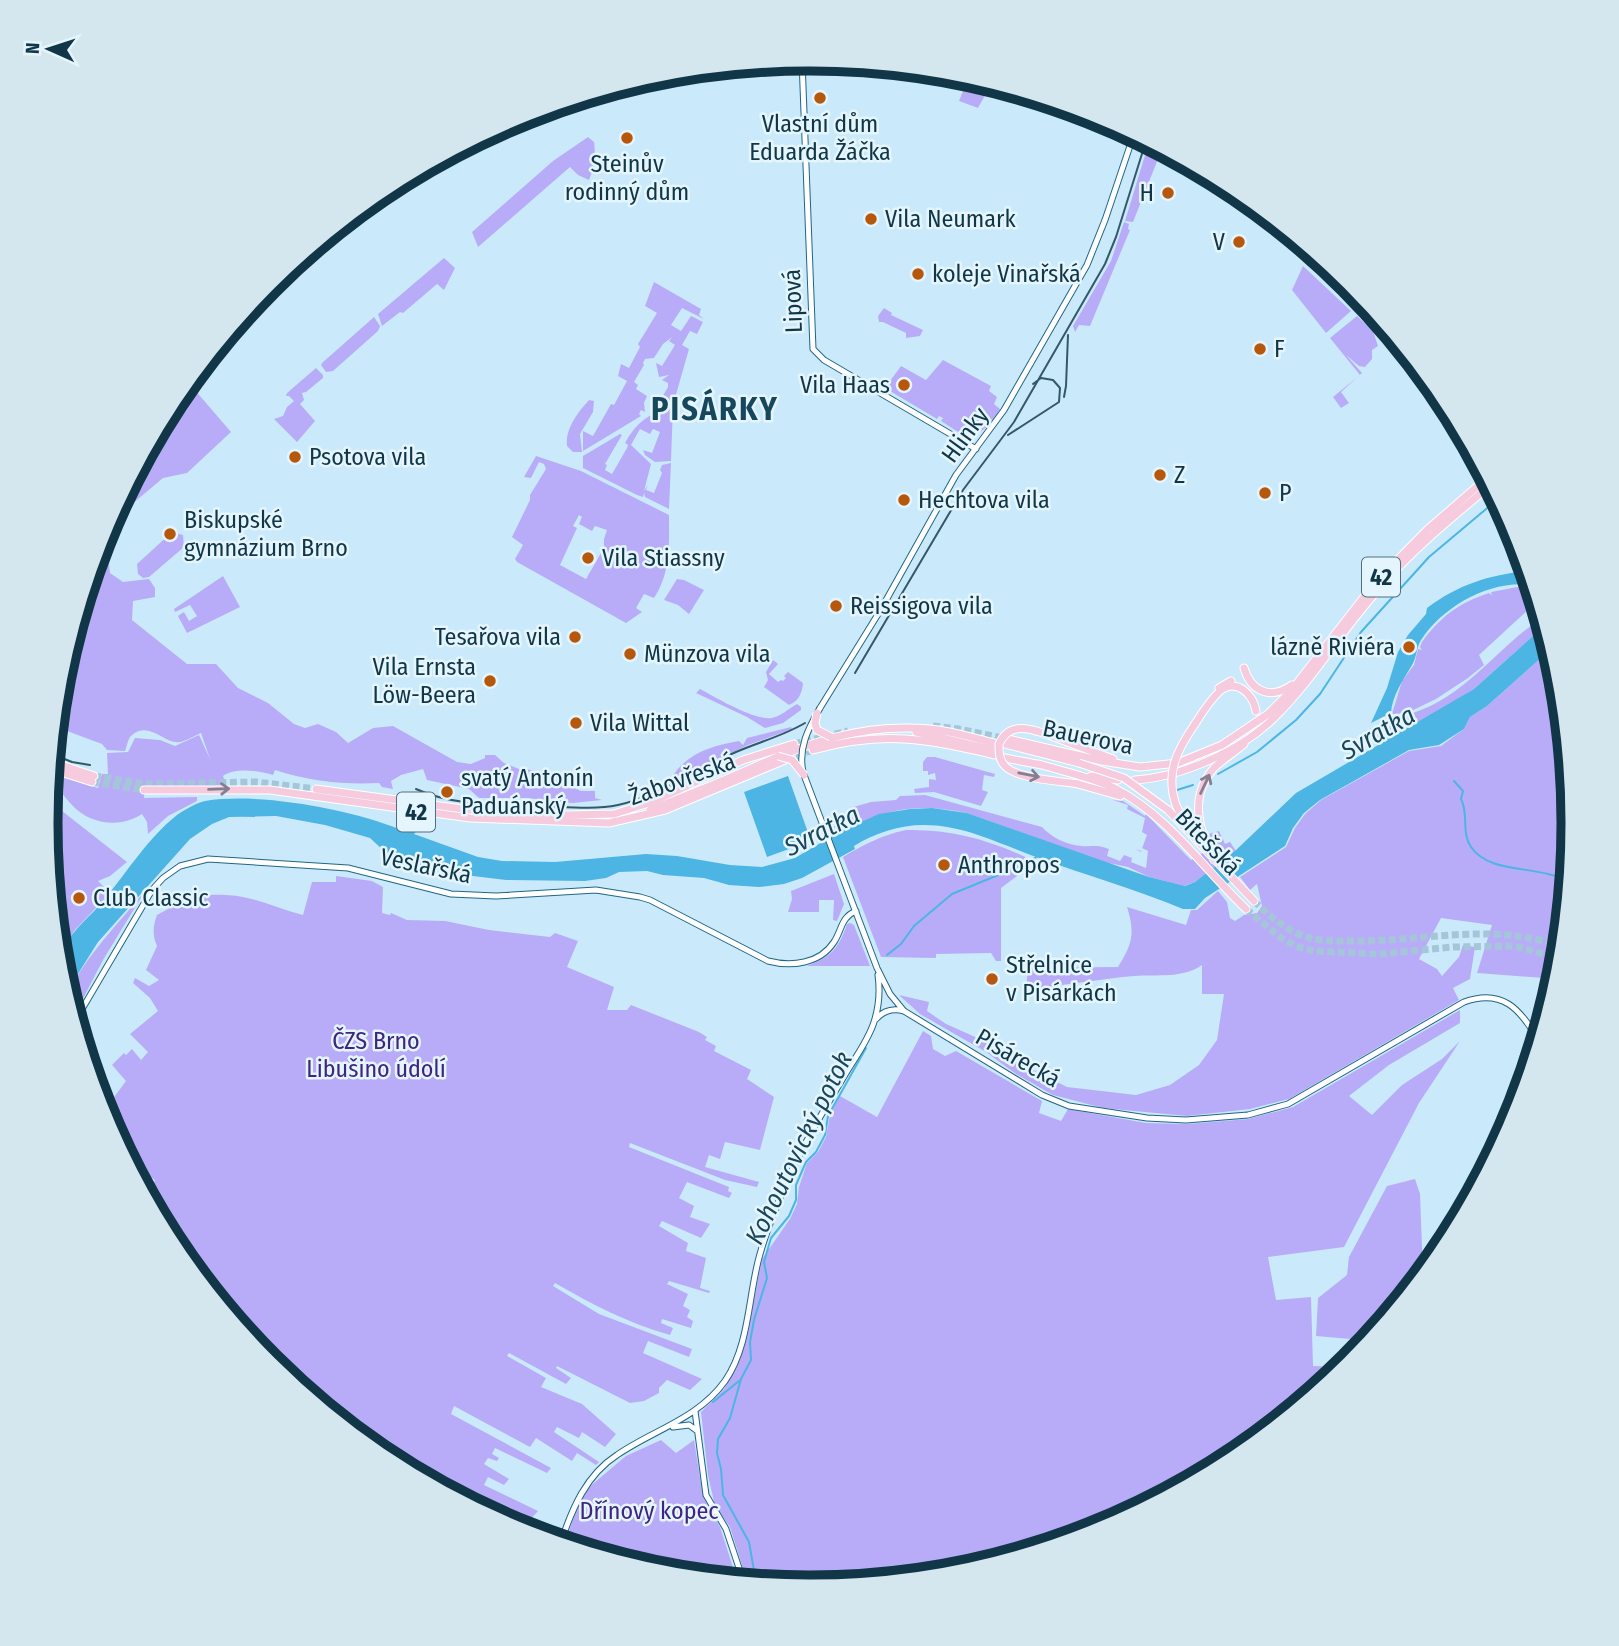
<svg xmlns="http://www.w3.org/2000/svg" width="1619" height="1646" viewBox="0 0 1619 1646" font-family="'Fira Sans Condensed',sans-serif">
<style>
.green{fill:#b8acf9;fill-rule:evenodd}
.water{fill:#4cb5e3}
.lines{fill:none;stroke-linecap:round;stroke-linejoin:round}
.stream{stroke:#4cb5e3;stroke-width:2}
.trunk-tunnel{stroke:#a5c6d8;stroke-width:7;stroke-dasharray:7 3.5;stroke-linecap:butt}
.tertiary-casing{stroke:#206684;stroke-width:7}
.trunk-casing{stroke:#fff;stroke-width:9}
.tertiary{stroke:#fff;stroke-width:5}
.trunk{stroke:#f7cbde;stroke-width:7}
.tram{stroke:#335869;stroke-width:2}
.tertiary-bridge-casing{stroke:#206684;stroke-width:7;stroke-linecap:butt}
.trunk-bridge-casing{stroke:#fff;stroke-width:9;stroke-linecap:butt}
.tertiary-bridge{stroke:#fff;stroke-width:5}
.trunk-bridge{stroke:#f7cbde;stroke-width:7}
.oneway{stroke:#848092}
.poi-dot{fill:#b6570b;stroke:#e5f5fd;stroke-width:2.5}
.labels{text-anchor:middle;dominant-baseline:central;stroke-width:5;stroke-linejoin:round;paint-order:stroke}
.shield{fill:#e5f5fd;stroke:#506f7e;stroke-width:2}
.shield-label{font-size:23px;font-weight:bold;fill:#103647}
.poi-label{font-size:24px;fill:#103647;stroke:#e5f5fd;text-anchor:start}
.street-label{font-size:24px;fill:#103647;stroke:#e5f5fd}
.park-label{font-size:24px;fill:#402481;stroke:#e5f5fd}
.water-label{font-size:26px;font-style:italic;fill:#1a465a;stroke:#e5f5fd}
.district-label{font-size:32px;font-weight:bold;letter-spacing:2px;fill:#17475c;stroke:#e5f5fd}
.rim{fill:none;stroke:#103647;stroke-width:9}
</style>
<rect width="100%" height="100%" fill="#caeafc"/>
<path class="green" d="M972 78 1002 87 993 92 988 90 978 108 959 101 965 86Z
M588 137 594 142C596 155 594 168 589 180L578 175 570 167 478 247 472 232 553 161Z
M1149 142 1162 149 1133 222 1125 221Z
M1124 222 1129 224 1128 229 1130 230 1090 326 1079 325 1075 332 1073 326 1111 261Z
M1311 251 1341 278 1337 292 1305 263Z
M444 258 455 268 444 290 437 284 403 313 400 312 382 326 378 314Z
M1303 266 1351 311 1326 333 1292 290Z
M654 282 701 309 699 315 704 319 682 308 671 325 681 331 691 316 703 322 697 334 690 331 682 345 689 349 675 398 655 409 668 387V383L662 380 669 375 659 377 656 363 662 366 675 345 669 341 672 337 663 344 654 358 645 359 643 363 644 365 634 382 638 385 636 389 647 396 644 403 645 412 641 410 639 414 641 416 583 451V431L593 436 611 404 614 405 627 381 618 376 621 364 629 368 640 347 638 344 657 313 645 306Z
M884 308 892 313 891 315 923 330 920 336 906 338V333L883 322H879L878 316Z
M1357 316 1373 331 1378 346 1372 350V359L1365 367 1359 366 1346 355 1362 373 1341 392 1349 403 1341 408 1333 397 1360 375 1330 338Z
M374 317 380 326 378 331 333 371 326 372 321 365 322 363Z
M943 360 991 386 989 391 997 397 994 404 1000 409 993 420 985 417 990 423C971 445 962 434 941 421L943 418 939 416 937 419 885 388 901 366 926 380Z
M316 368 323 375V378L306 392 302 393 304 400 300 404 315 421 297 442 274 419 283 416 287 407 294 401 289 396H286L287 393Z
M188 382 231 432 187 473 163 478 125 510 108 537 107 548 110 573 123 582 149 579 155 588V597L133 601 132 620 187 664H216L238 688 268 703 294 724 305 728 318 724 336 732 348 743 373 728 393 726 457 762 471 764 485 758V755H495L504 763 519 769 532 770 581 791H595V798L602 800 573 803 527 798H479L469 789 427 780 423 769 401 775 391 781 393 789 382 787 379 783C345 785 308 781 275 770L273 775C260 771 235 767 223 776L226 785 174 788 145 786 144 798 197 797V801L168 816 148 834 147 822 142 814C121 828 91 825 73 806 65 798 59 788 50 781V773L98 788 102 774H108L107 753 128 752 135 738 160 740 175 746 199 735 210 759 201 733C194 736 186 741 180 742 165 745 150 720 132 735 128 738 127 746 125 751L107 750 102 744 67 731 63 739 54 732 60 674 104 530 174 398Z
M589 400 594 401 593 412 580 434 582 452H573L567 446C565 429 578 412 589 400Z
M673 406 671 461 655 462 645 455 643 450 652 453 660 432 653 429 650 434 640 429 631 445 651 464 644 491 648 485 646 490 654 493 662 473 660 470 662 465 671 463 669 509 645 497 644 493 643 497 637 495 583 468V456L620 434 622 435 605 464 607 465 605 470 612 474 627 448 628 445 625 443C635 423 651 412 673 406Z
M536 456 581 471 669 515C669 544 671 573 654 598L644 594 636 608 642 612 626 623 517 562 515 559 523 545 512 537 530 500V495L546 469 544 464 539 462 531 478 524 477ZM579 515 582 517 579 524 592 531 595 526 607 530 604 539V548L586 579 560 565 577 528 573 526Z
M172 532 183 535 184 547 149 577 143 578 138 574 137 564Z
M223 576 240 607 187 633 178 616 184 612 189 621 197 616 190 605 175 612 174 609Z
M677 579 684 580 704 590 689 614 678 605 664 600Z
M1523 586 1533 589 1540 611 1529 609 1479 655 1484 665 1468 678 1436 699 1407 713 1392 714 1402 681 1414 665 1418 649 1422 650 1420 647 1422 642C1441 616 1459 603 1489 593L1492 595 1491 592Z
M1542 618 1544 626 1474 689 1440 710 1376 745 1366 731 1385 721 1389 727 1392 725 1389 718C1457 711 1490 652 1542 618Z
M1551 649 1559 674 1573 823 1563 931 1555 930 1553 940 1555 941 1550 958 1559 970 1557 979 1477 973 1492 925 1441 918 1419 959 1437 969 1442 976 1459 957 1463 945 1475 947 1470 979 1453 988 1459 1000 1289 1099 1250 1109 1187 1116 1103 1108 1053 1095 1016 1074 986 1052 920 1014 899 995 929 1002 927 1011 946 1024 982 1040 1005 1056 1067 1087 1136 1095 1170 1085 1199 1065 1217 1040 1224 994H1202V965C1182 979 1158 974 1134 976 1098 979 1063 986 1026 989L1028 968 1118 967C1133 943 1135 933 1127 907L1186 925 1191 910H1197L1218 891 1227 902 1230 918 1235 921 1244 915 1257 913 1262 906 1257 884 1250 890 1240 877 1286 847 1295 828 1305 814 1321 800 1409 751 1441 746 1464 729 1470 717 1487 706Z
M773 660 778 664 769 674 778 682 781 680 783 681 786 678 784 676 788 672 803 683C802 693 799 701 789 705L764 687 768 680 766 672Z
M700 689C715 697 755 721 772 718 781 716 788 709 797 704L801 707V710L783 723 765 728 747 717 696 693Z
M791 727 792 729 748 745 693 771 686 772 672 781 671 779C686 753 711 746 739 741L743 745 747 738Z
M927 757H935L995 774 994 777 984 775 982 790 988 792 981 806 934 792 915 793 914 789 929 787V779L936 780 935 773 928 775V771H923V762Z
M925 795 1042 827C1051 837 1067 845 1081 846 1093 847 1096 844 1109 849L1107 856 1120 861 1124 855 1132 858 1131 862 1146 868 1148 851 1142 848 1141 852 1135 849 1141 851 1147 835 1142 832 1145 818 1127 809 1128 805 1113 800 1123 801 1145 816 1146 814 1191 860 1211 848 1205 835 1219 831 1225 844 1230 842 1236 851 1195 882 1184 886 1149 877 1128 867 1104 862 967 813C909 801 885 811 834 835V826L851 816 850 808 871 802 896 800 900 796Z
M48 800 127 862 110 876 98 881 110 893 74 931 59 957 46 823Z
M906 830C954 829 993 841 1036 862L1001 888V961H996L991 953 936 954V958L881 957 843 857C863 845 882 835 906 830Z
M834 874 844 904 837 921 833 920 834 900H819V912H788L792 899 791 891Z
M336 876 372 881 383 887 382 913 390 915 391 913 407 920 445 921 489 930 550 937 555 933 578 941 567 967 614 987 607 1010H627L631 1005 699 1032 707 1037 705 1040 716 1046 714 1051 751 1070 747 1079 774 1097 760 1150 725 1142 720 1159 709 1155 705 1167 759 1182 757 1187 725 1180 630 1143 629 1147 729 1187 728 1191 732 1193 729 1198 687 1182 679 1198 694 1206 690 1217 710 1224 701 1238 662 1221 659 1226 688 1243 686 1251 706 1258 700 1288 710 1291 709 1293 669 1281 667 1284 688 1294 683 1306 690 1310 687 1317 693 1321 691 1328 662 1319 661 1323 673 1328 670 1335C628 1323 593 1305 555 1283L553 1286 599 1314 692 1349 689 1357 648 1341 643 1353 702 1379 690 1390 667 1380 659 1388V1393L644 1401 630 1403 557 1366 556 1368 571 1378 566 1384 509 1353 507 1356 546 1378 541 1387 582 1404 616 1434 605 1447 582 1432 579 1438 557 1427 554 1432 599 1462 596 1465 577 1453 572 1461 536 1438 530 1447 454 1406 451 1414 551 1468 547 1473 495 1448 492 1454 499 1458 497 1461 488 1458 484 1464 509 1479 504 1485 488 1477 484 1485 538 1511 526 1524 470 1496 466 1502 385 1458 269 1363 194 1272 195 1268 174 1247 147 1196 155 1180 128 1161 103 1112 126 1081 112 1065 124 1053 126 1055 132 1049 141 1060 148 1052 130 1034 158 1011 150 998 133 983 135 978 149 986 159 980 146 970 157 946C152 935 153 926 157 915L168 909 187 894C206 896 224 893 243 897 264 901 283 910 303 915L312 882H336Z
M147 888 103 960 74 1016 67 995C87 953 119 924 147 888Z
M850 923 854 925 870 966H807C831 957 839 948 847 924Z
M1460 1010V1023L1389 1065 1349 1096 1372 1115 1402 1085 1442 1059 1460 1041 1419 1103 1344 1247 1268 1257 1276 1300 1311 1297 1313 1366 1345 1367 1234 1458 1102 1529 958 1572 809 1587 747 1581 730 1527 715 1506 708 1475 701 1412 724 1389 736 1368 744 1347 762 1259 790 1219 797 1204 799 1187 807 1163 818 1152 826 1137 830 1115 840 1096 877 1117 923 1031 931 1036 933 1049 945 1056 956 1051 1042 1101 1039 1113 1061 1121 1068 1109 1146 1123 1187 1124 1248 1119 1293 1107Z
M1415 1179 1420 1194 1423 1274 1363 1347 1362 1340 1316 1336 1318 1298 1347 1275 1349 1257 1387 1186Z
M661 1440 676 1453 694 1440 703 1496 720 1527 737 1580 660 1572 565 1543 582 1493 626 1456Z"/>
<path class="water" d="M1528 571 1532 585C1491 579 1443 606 1421 640 1416 648 1417 657 1412 665 1403 680 1392 696 1391 713L1371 723 1387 688 1398 652 1408 635 1426 614 1427 608C1457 585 1491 574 1528 571Z
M1544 626 1551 649 1487 706 1470 717 1464 729 1439 745 1409 750 1320 800 1304 813 1293 828 1285 846 1205 898 1195 909H1183C1135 889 1085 875 1036 857 1000 844 964 825 924 825 899 825 875 833 854 846L855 849 802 878 784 884 759 887 729 885 704 878 663 875 647 871 619 872 606 878 585 881 506 880 473 876 446 869 416 871 398 864 370 838 325 825 276 816 229 817 212 824 190 839 98 942 76 977 67 995C64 984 58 971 59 959 61 940 92 915 104 900 127 872 148 838 177 815 184 810 196 803 205 801 258 792 350 809 399 829L417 822 419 828 414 834 478 857 502 861 555 862 646 854 677 856 730 865 762 867 795 858 841 831 879 814 910 809 932 808 967 813 1149 877 1185 886 1195 882 1235 851 1296 793 1474 689Z
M788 776 811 841 767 857 744 792Z"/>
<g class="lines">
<path class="stream" d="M1218 774 1257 752 1296 720 1320 694 1361 632 1429 557 1498 499
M1454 781 1463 791 1461 799C1469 813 1461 833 1471 847 1491 876 1541 864 1568 882
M1177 790 1193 785
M887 955 901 944 914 926 952 894 1025 864 1038 856
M713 1402 739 1381
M756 1582 749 1542 723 1495 721 1469 717 1453 718 1439 730 1418 741 1379 751 1360 750 1342 754 1320 767 1278 764 1262 771 1238 789 1216 796 1200V1185L806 1162 816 1152 825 1135 828 1116 866 1048"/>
<path class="trunk-tunnel" d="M933 726 959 729 1007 739
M794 744 848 731
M786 759 813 750
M94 776 146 784 256 782 316 789
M92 782 144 790
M1254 901C1268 914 1283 928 1301 935 1318 942 1336 941 1354 941 1422 942 1495 921 1561 947
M1246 909 1281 938 1298 947 1314 951 1379 954 1453 947 1514 946 1560 958"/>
<defs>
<path id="tertiary" d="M802 60 813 349 824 360 976 449
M820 708 880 611 956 475 1004 410 1087 265 1105 220 1134 134
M804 775 877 968 890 994 904 1011 1042 1095 1069 1106 1147 1118 1186 1120 1248 1115 1288 1104 1464 1002C1502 988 1520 1009 1538 1039
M876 1019C884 1010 893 1008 904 1011
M75 1021 152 890 163 878 180 866 208 859 348 868 451 894 496 896 596 890 640 897 650 900 768 961C791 967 820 964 834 942 842 930 841 917 856 911
M695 1411 706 1495 726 1529 743 1580
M673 1427 689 1425 696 1430
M561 1542C572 1509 586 1475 617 1455 653 1430 698 1419 725 1381 750 1345 748 1295 760 1254 768 1225 780 1197 792 1170 808 1135 829 1102 849 1068 858 1054 869 1038 874 1022 879 1007 880 990 878 975"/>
<path id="trunk" d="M1244 668C1251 692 1271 700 1292 685
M1219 688 1231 681
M1195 724C1202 713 1210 700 1220 691 1236 677 1254 695 1256 711
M916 732 994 750
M1043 733 1113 759
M1008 739 1102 761 1140 767 1178 763 1222 745 1268 714 1291 691 1375 583 1427 530 1487 478
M1005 744 1079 763
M813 750C885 730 925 739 995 755
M1005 758 1042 765
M52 762 94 776
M1039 764C1064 772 1092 777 1116 789 1168 816 1204 869 1246 909
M51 769 92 782
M1091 776 1118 780
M1135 780C1182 777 1240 751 1274 718 1313 680 1341 631 1378 590 1411 551 1451 518 1491 485
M1078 784 1120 796
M316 789 470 810 568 815 614 814 652 802 743 760 794 744
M144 790H270L470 818 609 823 665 810 785 760
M1176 805 1186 825
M650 810C682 797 714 785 745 771 807 743 861 723 930 729 953 731 976 739 999 744
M1168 810 1254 901
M1214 860C1198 830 1189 796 1214 768 1223 759 1234 753 1244 744"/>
</defs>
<use href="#tertiary" class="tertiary-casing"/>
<use href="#trunk" class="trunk-casing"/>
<use href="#tertiary" class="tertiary"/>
<use href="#trunk" class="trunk"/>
<path class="tram" d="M1064 397 1066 386 1068 335
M1008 435 1059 402 1060 388 1053 380 1041 378 1033 384
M855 673 963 490 1014 422 1105 264 1116 237 1146 141
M52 754 72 762 90 765
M416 789C455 807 501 804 543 806 568 807 594 810 618 805 660 796 697 769 736 752 759 742 783 736 805 723"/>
<defs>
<path id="tertiary-bridge" d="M803 772C798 748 808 729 820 708"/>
<path id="trunk-bridge" d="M817 713 815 723 817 730 831 737
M1043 733C1025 727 1008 724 999 744 999 752 999 760 1005 766 1017 779 1060 781 1078 784
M778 756 792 760 804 775
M1079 763 1124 778 1168 810
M1176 805C1165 773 1177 750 1195 724"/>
</defs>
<use href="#tertiary-bridge" class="tertiary-bridge-casing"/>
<use href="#trunk-bridge" class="trunk-bridge-casing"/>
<use href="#tertiary-bridge" class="tertiary-bridge"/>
<use href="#trunk-bridge" class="trunk-bridge"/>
</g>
<defs><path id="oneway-shaft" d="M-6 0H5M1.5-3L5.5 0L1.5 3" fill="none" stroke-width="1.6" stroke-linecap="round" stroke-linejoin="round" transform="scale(1.75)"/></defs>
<g class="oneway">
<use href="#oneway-shaft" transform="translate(1029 775) rotate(11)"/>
<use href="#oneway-shaft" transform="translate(1205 784) rotate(-65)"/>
<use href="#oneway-shaft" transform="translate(219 789) rotate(-2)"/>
</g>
<g class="poi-dot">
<circle cx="820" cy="98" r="7"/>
<circle cx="627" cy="138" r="7"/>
<circle cx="1168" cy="193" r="7"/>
<circle cx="871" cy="219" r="7"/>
<circle cx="1239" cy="242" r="7"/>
<circle cx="918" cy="274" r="7"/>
<circle cx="1260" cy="349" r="7"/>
<circle cx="904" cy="385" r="7"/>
<circle cx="295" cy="457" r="7"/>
<circle cx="1160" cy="475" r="7"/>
<circle cx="1265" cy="493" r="7"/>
<circle cx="904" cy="500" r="7"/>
<circle cx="170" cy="534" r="7"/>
<circle cx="588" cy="558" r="7"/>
<circle cx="836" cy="606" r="7"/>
<circle cx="575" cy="637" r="7"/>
<circle cx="1409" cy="647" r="7"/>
<circle cx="630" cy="654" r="7"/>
<circle cx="490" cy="681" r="7"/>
<circle cx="576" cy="723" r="7"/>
<circle cx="447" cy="792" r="7"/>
<circle cx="944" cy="865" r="7"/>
<circle cx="79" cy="898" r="7"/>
<circle cx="992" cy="979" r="7"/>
</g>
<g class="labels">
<g class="shield">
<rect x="1362" y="557.5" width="38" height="39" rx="5"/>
<rect x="397" y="792.5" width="38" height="39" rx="5"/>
</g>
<g class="shield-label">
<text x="1381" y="577">42</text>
<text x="416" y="812">42</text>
</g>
<g class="poi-label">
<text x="820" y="124" text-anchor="middle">Vlastní dům<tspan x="820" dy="28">Eduarda Žáčka</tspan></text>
<text x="627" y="164" text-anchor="middle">Steinův<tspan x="627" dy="28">rodinný dům</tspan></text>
<text x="1154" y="193" text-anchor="end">H</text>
<text x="885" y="219">Vila Neumark</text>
<text x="1225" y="242" text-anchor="end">V</text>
<text x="932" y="274">koleje Vinařská</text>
<text x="1274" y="349">F</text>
<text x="890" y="385" text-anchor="end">Vila Haas</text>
<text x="309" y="457">Psotova vila</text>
<text x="1174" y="475">Z</text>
<text x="1279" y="493">P</text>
<text x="918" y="500">Hechtova vila</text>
<text x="184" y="520">Biskupské<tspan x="184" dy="28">gymnázium Brno</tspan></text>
<text x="602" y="558">Vila Stiassny</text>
<text x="850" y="606">Reissigova vila</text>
<text x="561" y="637" text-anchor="end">Tesařova vila</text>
<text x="1395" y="647" text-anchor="end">lázně Riviéra</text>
<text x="644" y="654">Münzova vila</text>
<text x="476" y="667" text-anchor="end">Vila Ernsta<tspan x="476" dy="28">Löw-Beera</tspan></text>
<text x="590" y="723">Vila Wittal</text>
<text x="461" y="778">svatý Antonín<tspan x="461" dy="28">Paduánský</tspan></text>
<text x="958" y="865">Anthropos</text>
<text x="93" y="898">Club Classic</text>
<text x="1006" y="965">Střelnice<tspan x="1006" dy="28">v Pisárkách</tspan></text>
</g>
<g class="street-label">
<text transform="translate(793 301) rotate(-92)">Lipová</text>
<text transform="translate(965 435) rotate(-54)">Hlinky</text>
<text transform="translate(1088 737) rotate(12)">Bauerova</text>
<text transform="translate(682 779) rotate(-20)">Žabovřeská</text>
<text transform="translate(1208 842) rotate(46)">Bítešská</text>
<text transform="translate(426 866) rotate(12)">Veslařská</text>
<text transform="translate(1018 1058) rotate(30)">Pisárecká</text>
</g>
<g class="park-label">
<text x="376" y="1041">ČZS Brno<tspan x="376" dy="28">Libušino údolí</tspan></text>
<text x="649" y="1511">Dřínový kopec</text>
</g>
<g class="water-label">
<text transform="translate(1378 733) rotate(-30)">Svratka</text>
<text transform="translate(822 831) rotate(-27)">Svratka</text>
<text transform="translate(799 1148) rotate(-64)">Kohoutovický potok</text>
</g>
<g class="district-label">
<text x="715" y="409">PISÁRKY</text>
</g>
</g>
<path d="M0 0H1619V1646H0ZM809 71H810A751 751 0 0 1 1561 822V824A751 751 0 0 1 810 1575H809A751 751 0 0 1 58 824V822A751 751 0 0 1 809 71Z" fill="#d4e6ee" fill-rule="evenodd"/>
<path class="rim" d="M809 71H810A751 751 0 0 1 1561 822V824A751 751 0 0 1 810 1575H809A751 751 0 0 1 58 824V822A751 751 0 0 1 809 71Z"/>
<g transform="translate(49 49) rotate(273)" stroke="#e5f5fd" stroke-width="5" paint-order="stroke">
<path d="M0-5L12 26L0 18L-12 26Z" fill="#103647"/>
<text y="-10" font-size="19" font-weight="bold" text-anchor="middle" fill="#103647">N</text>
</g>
</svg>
